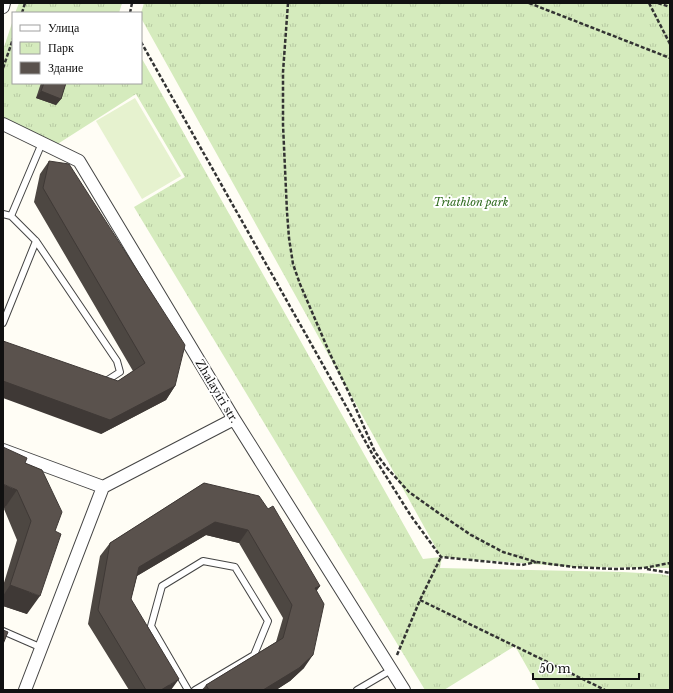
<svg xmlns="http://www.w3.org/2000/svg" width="673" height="693" viewBox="0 0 673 693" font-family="'Libre Baskerville',serif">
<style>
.park{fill:url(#park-tufts)}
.pitch{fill:#e6f2cf}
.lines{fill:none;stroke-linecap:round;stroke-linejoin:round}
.lane-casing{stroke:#444;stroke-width:8}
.street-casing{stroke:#444;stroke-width:14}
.path{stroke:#333;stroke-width:2.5;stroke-dasharray:4 2;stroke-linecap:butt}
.lane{stroke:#fff;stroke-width:6}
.street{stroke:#fff;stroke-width:12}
.wall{fill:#4d4742}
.shaded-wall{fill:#3f3936}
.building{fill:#5a524d;stroke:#3f3936}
.labels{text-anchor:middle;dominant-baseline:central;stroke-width:4;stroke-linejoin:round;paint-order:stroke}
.park-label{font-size:11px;font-style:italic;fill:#2f6b1f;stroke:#fff}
.street-label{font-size:11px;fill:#111;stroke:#fff}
</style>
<defs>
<pattern id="park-tufts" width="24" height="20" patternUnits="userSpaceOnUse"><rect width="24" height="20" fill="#d5ebbd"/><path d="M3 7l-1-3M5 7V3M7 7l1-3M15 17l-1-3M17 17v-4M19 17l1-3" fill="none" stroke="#b6c8a1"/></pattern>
</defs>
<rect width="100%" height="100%" fill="#fffdf5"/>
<path class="park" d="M19 3H122L119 13H15Z
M144 3H670V568L573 567 442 557 440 568 622 572 660 574 670 576V690H540L515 646 444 690H425L134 207 185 177 136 94 56 145 3 118V50L13 20V83H141V57L423 559 441 557 141 18V13Z"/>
<path class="pitch" d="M135 98 181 176 142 199 96 121Z"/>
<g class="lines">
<defs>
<path id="lane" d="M3 214 11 216 36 241 3 323
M11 216 42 143
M36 241 117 361 120 372 106 381 103 380
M3 631 42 648
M188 690 151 626 162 586 203 561 235 567 268 621 254 655 195 690
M357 690 391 670"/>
<path id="street" d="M3 7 4 3
M3 124 79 161 234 419 404 690
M3 450 103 487
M25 690 103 487 234 419"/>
</defs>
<use href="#lane" class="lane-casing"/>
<use href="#street" class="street-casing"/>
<path class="path" d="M288 3 283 72V125L287 212 289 238 293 264 300 284 330 354 349 393 375 452 387 468 409 492 440 514 471 535 503 552 536 562 573 567 615 569 644 568 670 563
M529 3 670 58
M649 3 670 44
M658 3 670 7
M22 13 25 3
M130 13 132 3
M141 42 336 388 374 457 411 516 441 557 522 565 536 562
M3 68 13 39
M647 569 670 573
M420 600 605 690
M397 655 420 600 441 557"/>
<use href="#lane" class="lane"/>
<use href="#street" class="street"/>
</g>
<path class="wall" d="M41 83H66L61 99 56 105 36 98Z
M49 161 175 386 166 400 101 434 118 381 133 371 34 202 40 174Z
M25 463 42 470 27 614 3 606V586L17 540 4 509Z
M204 483 320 586 316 591 304 668 290 681 276 690H202L206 685 276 642 283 618 239 543 206 535 137 576 131 599 171 690H129L88 624 100 556 110 543Z"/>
<path class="shaded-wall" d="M41 91 61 99 56 105 36 98Z
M3 381 175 386 166 400 101 434 3 398Z
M3 484 17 490 4 509 3 508Z
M215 522 248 530 239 543 206 535 130 580 139 567Z
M10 585 40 596 27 614 3 606V596Z
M320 586 311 599 315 588Z
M313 655 304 668 290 681 276 690H263Z
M179 679 171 690H161Z"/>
<path class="building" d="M44 83H66L61 99 41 91Z
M49 161 69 164 185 345 175 386 110 420 3 381V341L118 381 145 363 43 188Z
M3 447 27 458 25 463 42 470 62 512 55 531 61 534 40 596 10 585 31 521 17 490 3 484Z
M204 483 259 496 268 509 273 506 320 586 315 588 324 604 313 655 299 668 263 690H209L206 685 283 638 292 605 248 530 215 522 139 567 131 599 179 679 161 690H146L98 610 110 543Z
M3 630 8 632 3 644Z"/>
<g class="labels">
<g class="park-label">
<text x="471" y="202">Triathlon park</text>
</g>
<g class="street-label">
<text transform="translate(217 391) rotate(59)">Zhalayiri str.</text>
</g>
</g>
<rect width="673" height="693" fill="none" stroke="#111111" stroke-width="8"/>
<rect x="12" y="12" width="130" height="72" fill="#ffffff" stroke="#a0a0a0"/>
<rect x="20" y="25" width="20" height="6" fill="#ffffff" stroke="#a0a0a0"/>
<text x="48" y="32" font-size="12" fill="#111111">Улица</text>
<rect x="20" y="42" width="20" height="12" fill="url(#park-tufts)" stroke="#a0a0a0"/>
<text x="48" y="52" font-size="12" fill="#111111">Парк</text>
<rect x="20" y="62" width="20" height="12" fill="#5a524d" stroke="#a0a0a0"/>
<text x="48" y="72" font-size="12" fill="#111111">Здание</text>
<path d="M533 673v6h106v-6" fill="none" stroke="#111111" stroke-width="2"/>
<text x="539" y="673" font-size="12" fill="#111111" stroke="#ffffff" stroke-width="3" paint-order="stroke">50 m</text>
</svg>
